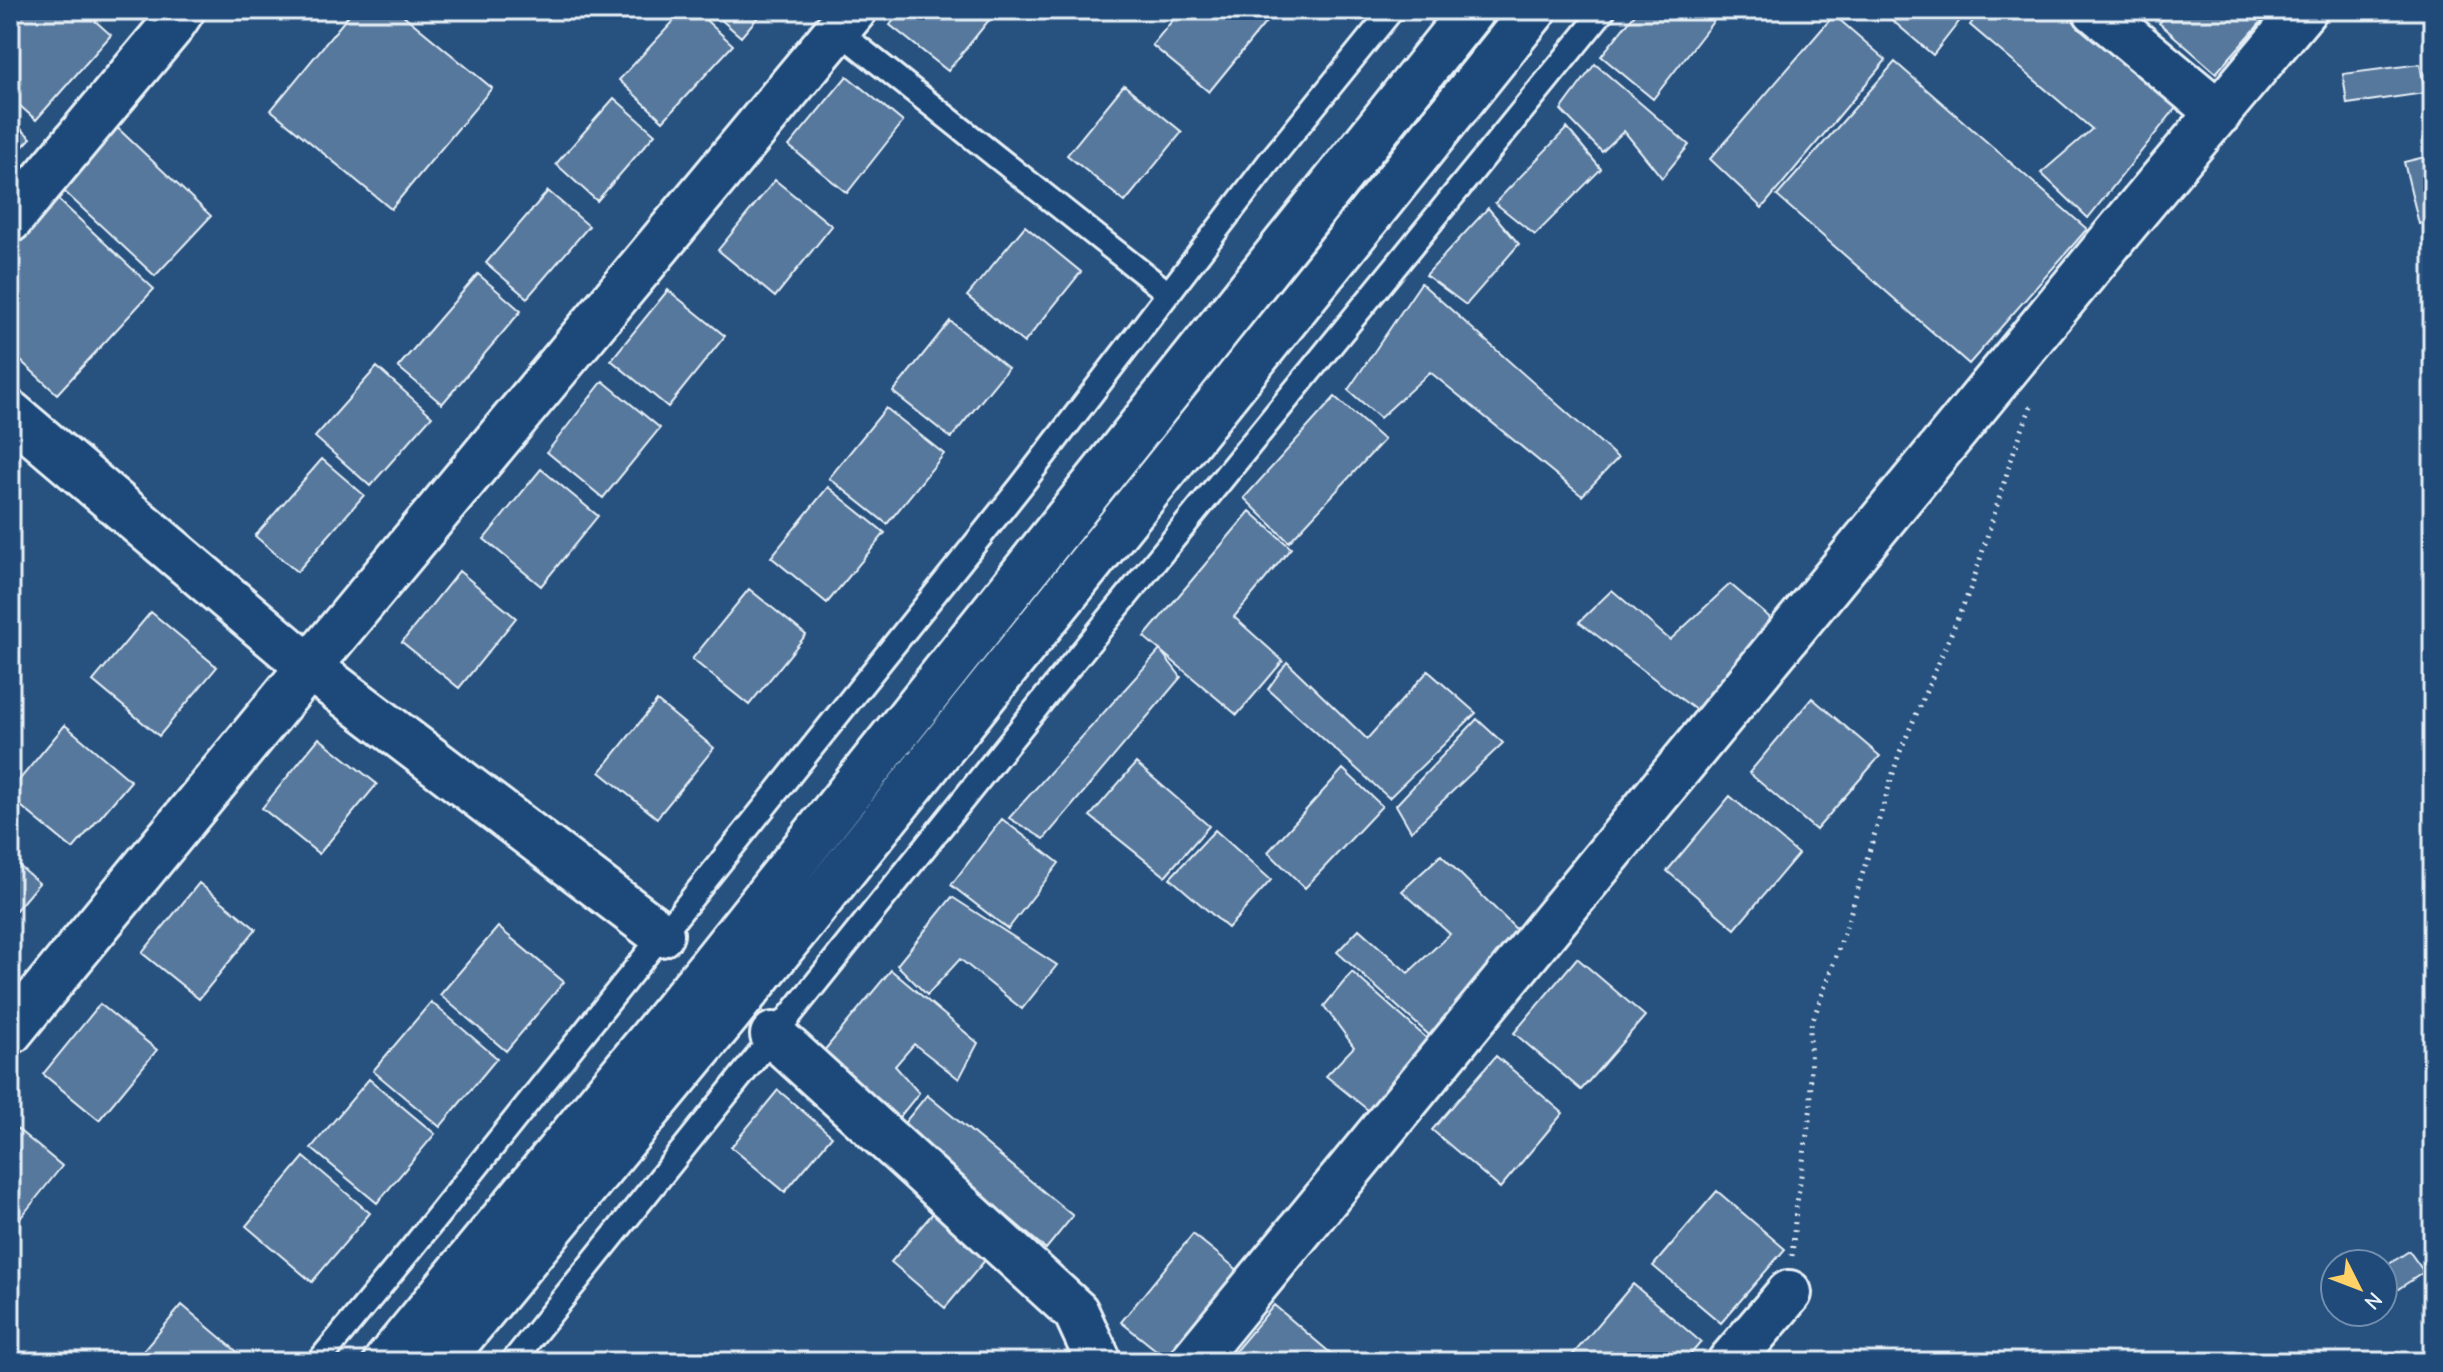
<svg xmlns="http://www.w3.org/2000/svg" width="2443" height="1372" viewBox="0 0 2443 1372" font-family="'Comic Neue',sans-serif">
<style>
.building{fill:#57789d;stroke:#e8f1f8;stroke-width:2}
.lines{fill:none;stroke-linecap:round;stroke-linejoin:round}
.lane-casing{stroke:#e8f1f8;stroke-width:28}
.street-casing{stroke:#e8f1f8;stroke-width:50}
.secondary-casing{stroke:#e8f1f8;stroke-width:50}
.path{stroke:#e8f1f8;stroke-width:5;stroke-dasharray:2 6;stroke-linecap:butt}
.lane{stroke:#1f4a7a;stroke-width:22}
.street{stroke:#1f4a7a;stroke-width:44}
.secondary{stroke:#1f4a7a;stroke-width:44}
</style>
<rect width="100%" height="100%" fill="#27517f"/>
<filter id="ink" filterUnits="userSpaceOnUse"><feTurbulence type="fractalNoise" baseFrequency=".0125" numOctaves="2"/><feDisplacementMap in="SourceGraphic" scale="16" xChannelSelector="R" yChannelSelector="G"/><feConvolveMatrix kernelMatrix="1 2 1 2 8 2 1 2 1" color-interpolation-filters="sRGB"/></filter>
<g filter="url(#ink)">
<path class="building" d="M14 10H83L111 35 36 120 10 97V15Z
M353 10H397L492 88 391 209 271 110Z
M684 10H695L733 45 663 121 619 80Z
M710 10H764L741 37Z
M902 10H997L948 71 890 25Z
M1181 10H1252L1266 22 1209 92 1152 45Z
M1638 10H1722L1653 99 1601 56Z
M1880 10H1968L1933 55Z
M1981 10H2073L2179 104 2088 218 2041 173 2092 129 1970 25Z
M2171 10H2272L2216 73 2159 23Z
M1834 15 1886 60 1762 208 1710 159Z
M1895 62 2087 229 1969 364 1777 196Z
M1595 64 1689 145 1662 178 1624 131 1602 152 1561 110Z
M2420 64 2425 93 2347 104 2343 74Z
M847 76 903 122 847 193 789 146Z
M1124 85 1182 132 1125 202 1067 155Z
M614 98 655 134 597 201 556 164Z
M10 119 31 138 10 160Z
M109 120 211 216 155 276 53 181Z
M1567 128 1601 169 1535 235 1495 203Z
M2433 155V221L2419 224 2404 162Z
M775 180 832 226 775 297 718 250Z
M48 190 154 289 57 394 10 351V231Z
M548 191 589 226 527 298 486 263Z
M1488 208 1519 244 1466 305 1426 275Z
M1025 226 1081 272 1024 343 967 296Z
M478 274 521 311 442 404 398 367Z
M1421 283 1618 458 1582 496 1430 372 1380 418 1348 390Z
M668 290 725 336 668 407 611 360Z
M950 321 1008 368 951 438 893 392Z
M377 367 432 416 370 486 315 437Z
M603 381 660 428 603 498 547 452Z
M1335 397 1384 440 1289 542 1244 498Z
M886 408 944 454 887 524 829 478Z
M322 459 364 495 297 572 255 536Z
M541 469 598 516 541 586 484 539Z
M828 487 885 533 827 603 771 557Z
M1250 511 1291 548 1234 617 1283 661 1237 715 1144 637Z
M459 571 516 618 459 688 402 642Z
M1730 584 1787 632 1709 720 1579 622 1612 590 1670 640Z
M749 589 806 635 749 705 692 659Z
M151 612 217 667 159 736 93 681Z
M1160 650 1181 677 1044 839 1009 818Z
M1287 662 1367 739 1428 671 1476 713 1389 798 1268 689Z
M1812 698 1880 756 1816 830 1749 773Z
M657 701 714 748 657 818 600 772Z
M1477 719 1503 743 1411 831 1396 805Z
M65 725 131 781 73 849 10 797V791Z
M319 738 377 784 319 854 262 808Z
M1136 763 1209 826 1165 876 1090 816Z
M1343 769 1382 806 1305 888 1268 852Z
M1730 796 1798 854 1735 929 1667 871Z
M1002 819 1059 863 1008 929 951 885Z
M1215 830 1271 880 1228 928 1170 878Z
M1441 855 1524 937 1438 1043 1337 952 1359 929 1408 973 1450 934 1402 891Z
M10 858 39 883 10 917Z
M199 883 256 929 199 999 142 953Z
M952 897 1057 965 1022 1009 960 959 927 995 897 965Z
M498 927 564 982 506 1051 440 995Z
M1577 958 1645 1016 1581 1090 1514 1033Z
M891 970 978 1043 959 1079 914 1044 895 1066 919 1093 898 1119 823 1052Z
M1352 972 1441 1051 1379 1119 1326 1076 1354 1047 1324 1006Z
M431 1002 497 1058 440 1127 373 1071Z
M100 1004 157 1050 99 1120 43 1074Z
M1496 1056 1563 1113 1500 1188 1432 1130Z
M369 1079 435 1134 377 1203 311 1148Z
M778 1090 832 1136 785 1192 731 1147Z
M927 1095 1073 1216 1046 1249 901 1127Z
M10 1123 62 1166 10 1231Z
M304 1157 370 1213 312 1282 246 1226Z
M1717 1191 1785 1249 1721 1323 1653 1266Z
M939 1206 992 1252 945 1308 891 1262Z
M1193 1234 1249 1279 1171 1362 1121 1322Z
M2409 1251 2424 1272 2383 1299V1268Z
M1633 1284 1701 1342 1684 1362H1573L1569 1359Z
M182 1305 248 1361 247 1362H134Z
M1274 1305 1341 1362H1226Z"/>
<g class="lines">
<defs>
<path id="lane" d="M837 30 1168 293
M318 1362 412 1248 1021 486 1269 162 1392 10
M512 1362 1071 665 1604 10"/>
<path id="street" d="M2095 10 2219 113
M10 220 170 28 182 10
M10 413 309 667 661 934
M10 1032 309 667 854 10
M773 1035 1076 1312 1099 1362
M1192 1362 2120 230 2304 10
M1730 1362 1789 1293"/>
<path id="secondary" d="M386 1362 711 966 1472 10
M440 1362 729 1013 1534 10"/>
</defs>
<use href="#lane" class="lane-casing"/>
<use href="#street" class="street-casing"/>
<use href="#secondary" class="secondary-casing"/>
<path class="path" d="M1792 1256 1796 1210 1811 1106 1810 1028 1845 931 1899 754 1972 585 2013 454 2031 406"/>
<use href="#lane" class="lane"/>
<use href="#street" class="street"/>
<use href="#secondary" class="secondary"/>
</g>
</g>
<rect width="2443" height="1372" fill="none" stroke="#1f4a7a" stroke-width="40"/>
<rect x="20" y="20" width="2403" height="1332" fill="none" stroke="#e8f1f8" stroke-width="3" filter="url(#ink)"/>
<g transform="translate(2359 1288) rotate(132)"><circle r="38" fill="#1f4a7a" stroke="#6f8dac" stroke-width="2"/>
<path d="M0-6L14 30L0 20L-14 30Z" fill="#ffd166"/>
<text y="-12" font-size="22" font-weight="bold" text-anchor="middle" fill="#e8f1f8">N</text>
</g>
</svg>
